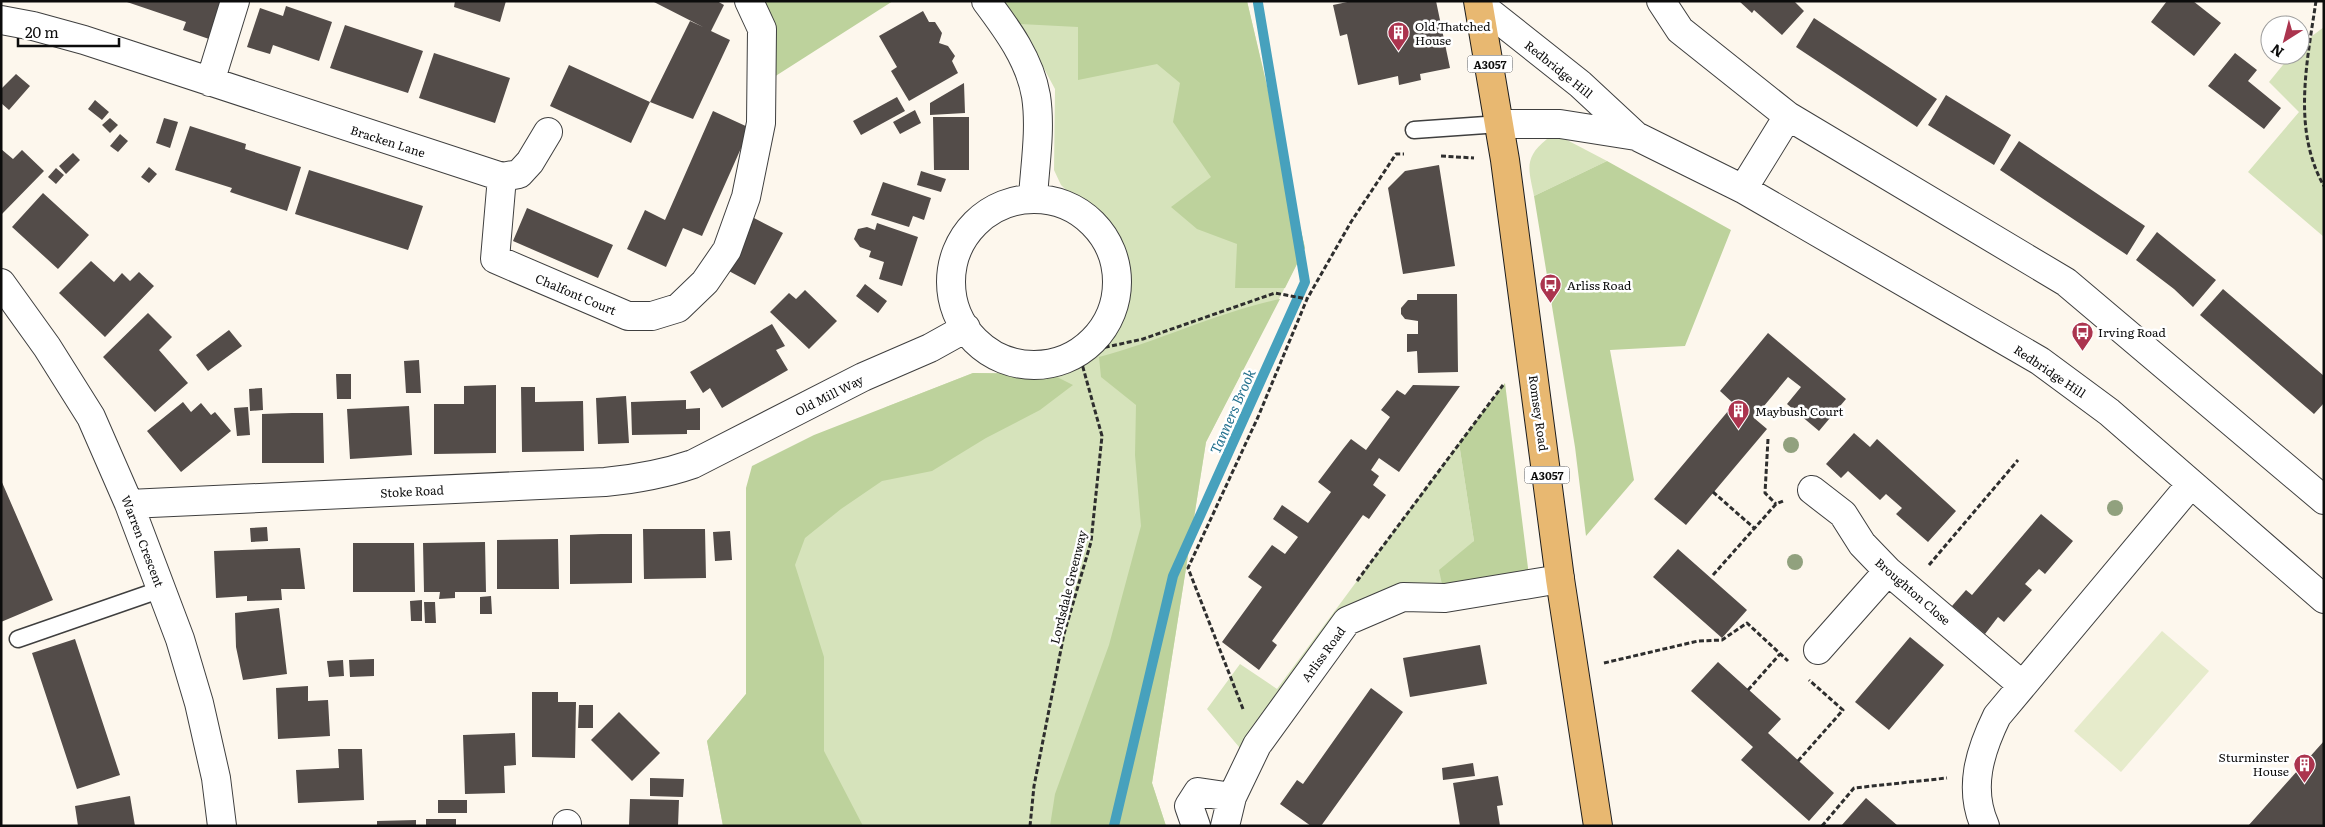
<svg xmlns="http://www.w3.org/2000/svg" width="2325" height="827" viewBox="0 0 2325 827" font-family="Literata,serif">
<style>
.green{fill:#d6e3bb}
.forest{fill:#bdd29c}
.pitch{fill:#e6ebcb}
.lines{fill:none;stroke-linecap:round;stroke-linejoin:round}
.stream{stroke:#47a1bd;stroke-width:10}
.building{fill:#534c49}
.lane-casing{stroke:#3f3f3f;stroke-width:19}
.street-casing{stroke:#3f3f3f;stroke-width:30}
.primary-casing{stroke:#1d1d1d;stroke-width:30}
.path{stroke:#2e2e2e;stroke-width:3;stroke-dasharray:5 2.5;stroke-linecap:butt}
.lane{stroke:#fff;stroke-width:16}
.street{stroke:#fff;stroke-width:28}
.primary{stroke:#e8b871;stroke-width:28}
.tree{fill:#91a17e}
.labels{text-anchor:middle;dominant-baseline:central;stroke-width:5;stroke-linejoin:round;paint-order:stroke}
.shield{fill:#fff;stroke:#555;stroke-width:1}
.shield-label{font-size:11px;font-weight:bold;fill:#0c0c0c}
.poi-label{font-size:12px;fill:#0c0c0c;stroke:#fff;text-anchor:start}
.street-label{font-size:12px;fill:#0c0c0c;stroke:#fff}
.water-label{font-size:14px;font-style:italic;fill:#24718e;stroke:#fff}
</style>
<rect width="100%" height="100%" fill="#fdf7ed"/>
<path class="green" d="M1004 1H1247L1305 248 1206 442 1152 783 1166 826H723L707 741 746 694V488L886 407 973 373 1051 374 1097 354 1117 324 1129 290 1119 248 1104 220 1069 193 1061 185 1054 170 1055 89 1020 24Z
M2324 27V237L2248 172 2299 112 2269 82 2291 55H2300V45Z
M1547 139H1565L1607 161 1534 196C1529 170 1523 158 1547 139Z
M1459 443 1474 541 1445 598 1347 621 1250 760 1207 709 1240 664 1277 689Z"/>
<path class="forest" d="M758 1H893L774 77Z
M1004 1H1247L1305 248 1285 288H1235L1237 244 1197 229 1171 207 1211 177 1173 122 1180 83 1157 64 1078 80V27L1020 24Z
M1607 161 1731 230 1685 346 1610 350 1634 480 1586 536 1575 447 1534 196Z
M1280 299 1206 442 1152 783 1166 826H1050L1055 794 1109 645 1141 526 1135 455 1136 405 1101 377 1099 357C1160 341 1218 312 1280 299Z
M973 373 1051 374 1073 385 1040 410 986 438 932 471 882 481 841 509 805 538 795 565 824 657V751L863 826H723L707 741 746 694V488L752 466 814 435Z
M1505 383 1530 584 1445 598 1439 570 1474 541 1459 443Z"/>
<path class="pitch" d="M2162 631 2209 671 2121 772 2074 731Z"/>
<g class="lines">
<path class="stream" d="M1114 826 1173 576 1305 282 1258 3"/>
</g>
<path class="building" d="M124 1H222L209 39 183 30 186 22Z
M455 1H506L500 22 454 7Z
M652 1H717L724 5 711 31 730 40 693 119 650 102 631 143 550 106 569 65 650 102 690 21 703 27Z
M1352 1H1436L1450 68 1420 74 1421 80 1399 85 1398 76 1358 85 1347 34 1340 36 1333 5Z
M1739 1H1794L1804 11 1782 35 1754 10 1752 13Z
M2167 1H2193L2221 23 2194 56 2151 22Z
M286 6 332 22 319 61 273 45 270 54 247 47 260 8 283 16Z
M923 11 929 22H935L942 33 939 43 948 46 955 56 952 61 958 73 909 101 891 71 897 67 879 36Z
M1814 18 1937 99 1917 127 1796 47Z
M345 25 423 51 408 93 330 68Z
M434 53 510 78 495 123 419 98Z
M2235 53 2257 70 2248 81 2281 108 2264 129 2208 86Z
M16 74 30 86 9 110 1 103V89Z
M964 83 965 113 930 115V103Z
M1946 95 2011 135 1994 165 1928 125Z
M897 97 905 111 861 135 853 121Z
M95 100 109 112 102 120 88 109Z
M915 110 921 123 900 134 893 122Z
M713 111 750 128 702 236 683 228 666 267 627 249 645 210 665 220Z
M933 117H969V170H934Z
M110 118 118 125 110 133 102 125Z
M164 118 178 122 170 148 156 143Z
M190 126 246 144 245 149 301 167 287 211 230 192 232 188 175 170Z
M120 134 128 141 118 152 110 146Z
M2019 141 2145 226 2127 255 2000 170Z
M1 149 13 159 22 150 44 171 1 215Z
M73 153 80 160 66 174 59 166Z
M1439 165 1455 266 1403 274 1388 188 1405 171Z
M149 167 157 174 149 183 141 177Z
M56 168 64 175 56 184 48 177Z
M309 170 423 206 408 250 295 214Z
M921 171 946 179 941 192 917 185Z
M883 182 931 198 924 220 913 216 909 227 871 215Z
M43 193 89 235 58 269 12 227Z
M527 208 613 245 598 278 513 241Z
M754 218 783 233 755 285 727 270Z
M877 223 918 237 902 286 879 279 884 262 869 257 871 251 860 247 854 239 858 229 867 227 875 230Z
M2157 232 2216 280 2193 307 2174 289 2136 260Z
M91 261 114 282 122 273 130 281 139 272 154 286 105 337 59 293Z
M865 284 887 301 878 313 856 296Z
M2223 289 2324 376V403L2314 414 2200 315Z
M805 290 837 321 809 349 770 312 789 293 796 299Z
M1417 294H1457L1458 372 1418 373 1417 351 1407 352V334H1418V321L1405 319 1401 314V308L1408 300H1417Z
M148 313 172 337 159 350 188 383 155 412 103 357Z
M772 324 785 346 776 350 788 370 722 408 710 388 703 393 690 372Z
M229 330 242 346 208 371 196 355Z
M1768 333 1846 399 1819 431 1787 404 1801 387 1788 377 1754 418 1767 429 1686 525 1654 499 1734 404 1720 391Z
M419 360 421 393H406L404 361Z
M336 374H351V399H337Z
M496 385V453L434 454V404H464V386Z
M1413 385 1460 386 1399 472 1379 458 1371 470 1379 476 1373 485 1386 495 1369 519 1363 515 1272 641 1277 645 1259 670 1222 642 1262 587 1248 577 1272 545 1285 554 1298 537 1273 519 1282 505 1308 523 1331 492 1318 482 1343 449 1351 439 1366 450 1390 417 1381 410 1397 390 1405 395Z
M521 387H535V402L583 401 584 451 522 452Z
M262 388 263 410 250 411 249 389Z
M626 396 629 443 598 444 596 398Z
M686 400V409L700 408V430H687V434L632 435 631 402Z
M183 402 191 412 201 403 211 415 215 412 231 431 181 472 147 431Z
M409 406 412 455 350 459 347 409Z
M248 407 250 435 237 436 234 408Z
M292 413H323L324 463H262V414Z
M1854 433 1870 447 1877 439 1956 511 1928 542 1896 514 1902 508 1886 494 1880 500 1848 471 1841 478 1826 464Z
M1 480 53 600 1 622Z
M2041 514 2073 541 2045 574 2039 569 2025 584 2032 590 2004 622 1998 617 1985 634 1952 606 1966 590 1972 595Z
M267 527 268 541 251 542 250 528Z
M643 529H705L706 578 644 579Z
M730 531 732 560 715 561 713 532Z
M601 534H632V583L570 584V535Z
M558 539 559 589H497V540Z
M485 542 486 592H455V598L439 599 440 592H424L423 543Z
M353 543H414L415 592H353Z
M300 548 305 589H281L282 600 247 601V596L216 598 214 551Z
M1678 549 1747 610 1722 638 1653 577Z
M491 596 492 614H480V597Z
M422 600V621H411L410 601Z
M424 602H435L436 623H425Z
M279 608 287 674 243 680 236 647 235 613Z
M1910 637 1944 665 1889 730 1855 702Z
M75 639 120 775 77 789 32 653Z
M1480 645 1487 684 1410 697 1403 658Z
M374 659V676L350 677 349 660Z
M343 660 344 676 329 677 327 661Z
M1718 662 1781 719 1768 733 1834 793 1809 821 1741 760 1753 747 1691 691Z
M308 686V701L328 700 330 736 278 739 276 688Z
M1371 688 1403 712 1321 826H1311L1280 804 1297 780 1303 784Z
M532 692H558V702H576L575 758 532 757Z
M579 705H593V728H578Z
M619 712 660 753 632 781 591 740Z
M515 733 516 765 504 766 505 793 465 794 463 735Z
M2324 741V826H2248Z
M338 749H362L364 800 298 803 296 770 339 768Z
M1473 763 1475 776 1443 780 1442 768Z
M1498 776 1503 805 1497 806 1500 826H1460L1453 783Z
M650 778 684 779 683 797 650 796Z
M130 796 135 826H78L75 806Z
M1866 798 1898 826H1841Z
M630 799 679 800 678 826H629Z
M438 800H467V813H438Z
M426 819H456V826H426Z
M416 820V826H377V821Z"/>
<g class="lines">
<defs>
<path id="lane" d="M1414 130 1500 124
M18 639 162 589"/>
<path id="street" d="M986 1C1007 29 1030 60 1036 96 1041 129 1035 165 1033 197
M1661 1 1680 30 1788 116 1743 189
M1479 4 1580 84 1636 136 1743 189 2040 361 2109 412 2324 599
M1 20 33 26 84 40 502 177 519 174 530 162 548 132
M210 82 235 1
M1788 116 2066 282 2324 500
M1500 124H1560L1636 136
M502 177 495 259 628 316H652L678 308 705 282 727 250 746 197 761 123 762 29 749 1
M951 282a83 83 0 1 1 166 0a83 83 0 1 1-166 0Z
M1 283 47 347 91 417 129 504 180 639 199 703 216 778 222 826
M1812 490 1843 514 1862 544 1888 571 2022 685
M129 504 605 482C636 479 664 474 693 464L863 377 930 348 966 328
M1818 650 1888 571
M567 824V826
M1196 826 1189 806 1198 792 1232 797
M1225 826 1232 797 1257 745 1347 621 1403 597 1445 598 1560 579
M1985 826C1968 788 1980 751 1997 716L2191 484"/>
<path id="primary" d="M1478 1 1505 160 1560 579 1598 826"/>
</defs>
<use href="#lane" class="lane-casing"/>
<use href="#street" class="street-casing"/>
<use href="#primary" class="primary-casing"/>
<path class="path" d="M2316 1C2307 62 2292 130 2324 186
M1441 156 1474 158
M1768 439 1765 493 1776 504
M1713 492 1754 528
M1929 565 2018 460
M1713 575 1776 504 1783 501
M1357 581 1503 385
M1604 663 1698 641 1722 640 1747 623 1788 661
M1748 690 1780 654
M1243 709 1188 568 1258 417 1307 299 1351 222 1396 154H1404
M1798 761 1843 710 1809 680
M1030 826 1034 786 1064 634 1091 542 1102 436 1079 353 1143 339 1275 293 1307 299
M1822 826 1854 788 1947 778"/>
<use href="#lane" class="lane"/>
<use href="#street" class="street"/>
<use href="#primary" class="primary"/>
</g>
<g class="tree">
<circle cx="1791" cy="445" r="8"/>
<circle cx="2115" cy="508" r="8"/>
<circle cx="1795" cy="562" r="8"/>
</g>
<defs>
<symbol id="building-pin" viewBox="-11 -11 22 30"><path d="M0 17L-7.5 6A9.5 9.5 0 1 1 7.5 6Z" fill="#ab344e" stroke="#fff"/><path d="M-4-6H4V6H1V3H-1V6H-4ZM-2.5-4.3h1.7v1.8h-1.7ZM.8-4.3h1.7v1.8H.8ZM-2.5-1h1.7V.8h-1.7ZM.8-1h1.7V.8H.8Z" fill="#fff"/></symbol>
<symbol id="bus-pin" viewBox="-11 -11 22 30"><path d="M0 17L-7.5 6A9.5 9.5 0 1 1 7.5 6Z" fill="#ab344e" stroke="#fff"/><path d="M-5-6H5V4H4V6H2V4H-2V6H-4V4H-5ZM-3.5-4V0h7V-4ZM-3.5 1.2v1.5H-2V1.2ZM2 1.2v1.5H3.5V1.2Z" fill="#fff"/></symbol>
</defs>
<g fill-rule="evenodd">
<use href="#building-pin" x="1386" y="20" width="25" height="34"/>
<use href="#bus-pin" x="1538" y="272" width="25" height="34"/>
<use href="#bus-pin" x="2070" y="320" width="25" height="34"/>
<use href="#building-pin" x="1726" y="398" width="25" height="34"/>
<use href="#building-pin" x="2292" y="752" width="25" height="34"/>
</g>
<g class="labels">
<g class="shield">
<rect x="1467.5" y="55.5" width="45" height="17" rx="4"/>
<rect x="1524.5" y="466.5" width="45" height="17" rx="4"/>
</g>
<g class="shield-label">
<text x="1490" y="64">A3057</text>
<text x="1547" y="475">A3057</text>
</g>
<g class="poi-label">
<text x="1415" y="26">Old Thatched<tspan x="1415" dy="14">House</tspan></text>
<text x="1567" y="285">Arliss Road</text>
<text x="2098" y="332">Irving Road</text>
<text x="1755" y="411">Maybush Court</text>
<text x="2289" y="757" text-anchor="end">Sturminster<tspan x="2289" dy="14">House</tspan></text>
</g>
<g class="street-label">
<text transform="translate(1559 69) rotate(39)">Redbridge Hill</text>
<text transform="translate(388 141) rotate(18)">Bracken Lane</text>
<text transform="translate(576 294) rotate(23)">Chalfont Court</text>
<text transform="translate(2050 371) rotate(34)">Redbridge Hill</text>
<text transform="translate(829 395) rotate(-27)">Old Mill Way</text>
<text transform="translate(1539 413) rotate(82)">Romsey Road</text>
<text transform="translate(412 491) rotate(-3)">Stoke Road</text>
<text transform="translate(143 541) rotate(69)">Warren Crescent</text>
<text transform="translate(1068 587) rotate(-76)">Lordsdale Greenway</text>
<text transform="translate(1913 591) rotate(41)">Broughton Close</text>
<text transform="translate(1323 654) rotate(-54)">Arliss Road</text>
</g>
<g class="water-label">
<text transform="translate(1232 411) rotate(-66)">Tanners Brook</text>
</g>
</g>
<rect width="2325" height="827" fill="none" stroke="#0c0c0c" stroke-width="5"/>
<g transform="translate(2285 40) rotate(216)"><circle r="24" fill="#ffffff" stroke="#9e9e9e"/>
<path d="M0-4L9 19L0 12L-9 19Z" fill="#ab344e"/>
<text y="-8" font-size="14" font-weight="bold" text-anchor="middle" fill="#0c0c0c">N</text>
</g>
<path d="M18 38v8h101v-8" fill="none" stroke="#0c0c0c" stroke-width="2.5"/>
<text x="25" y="38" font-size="15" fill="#0c0c0c" stroke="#ffffff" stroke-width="4" paint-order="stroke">20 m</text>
</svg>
